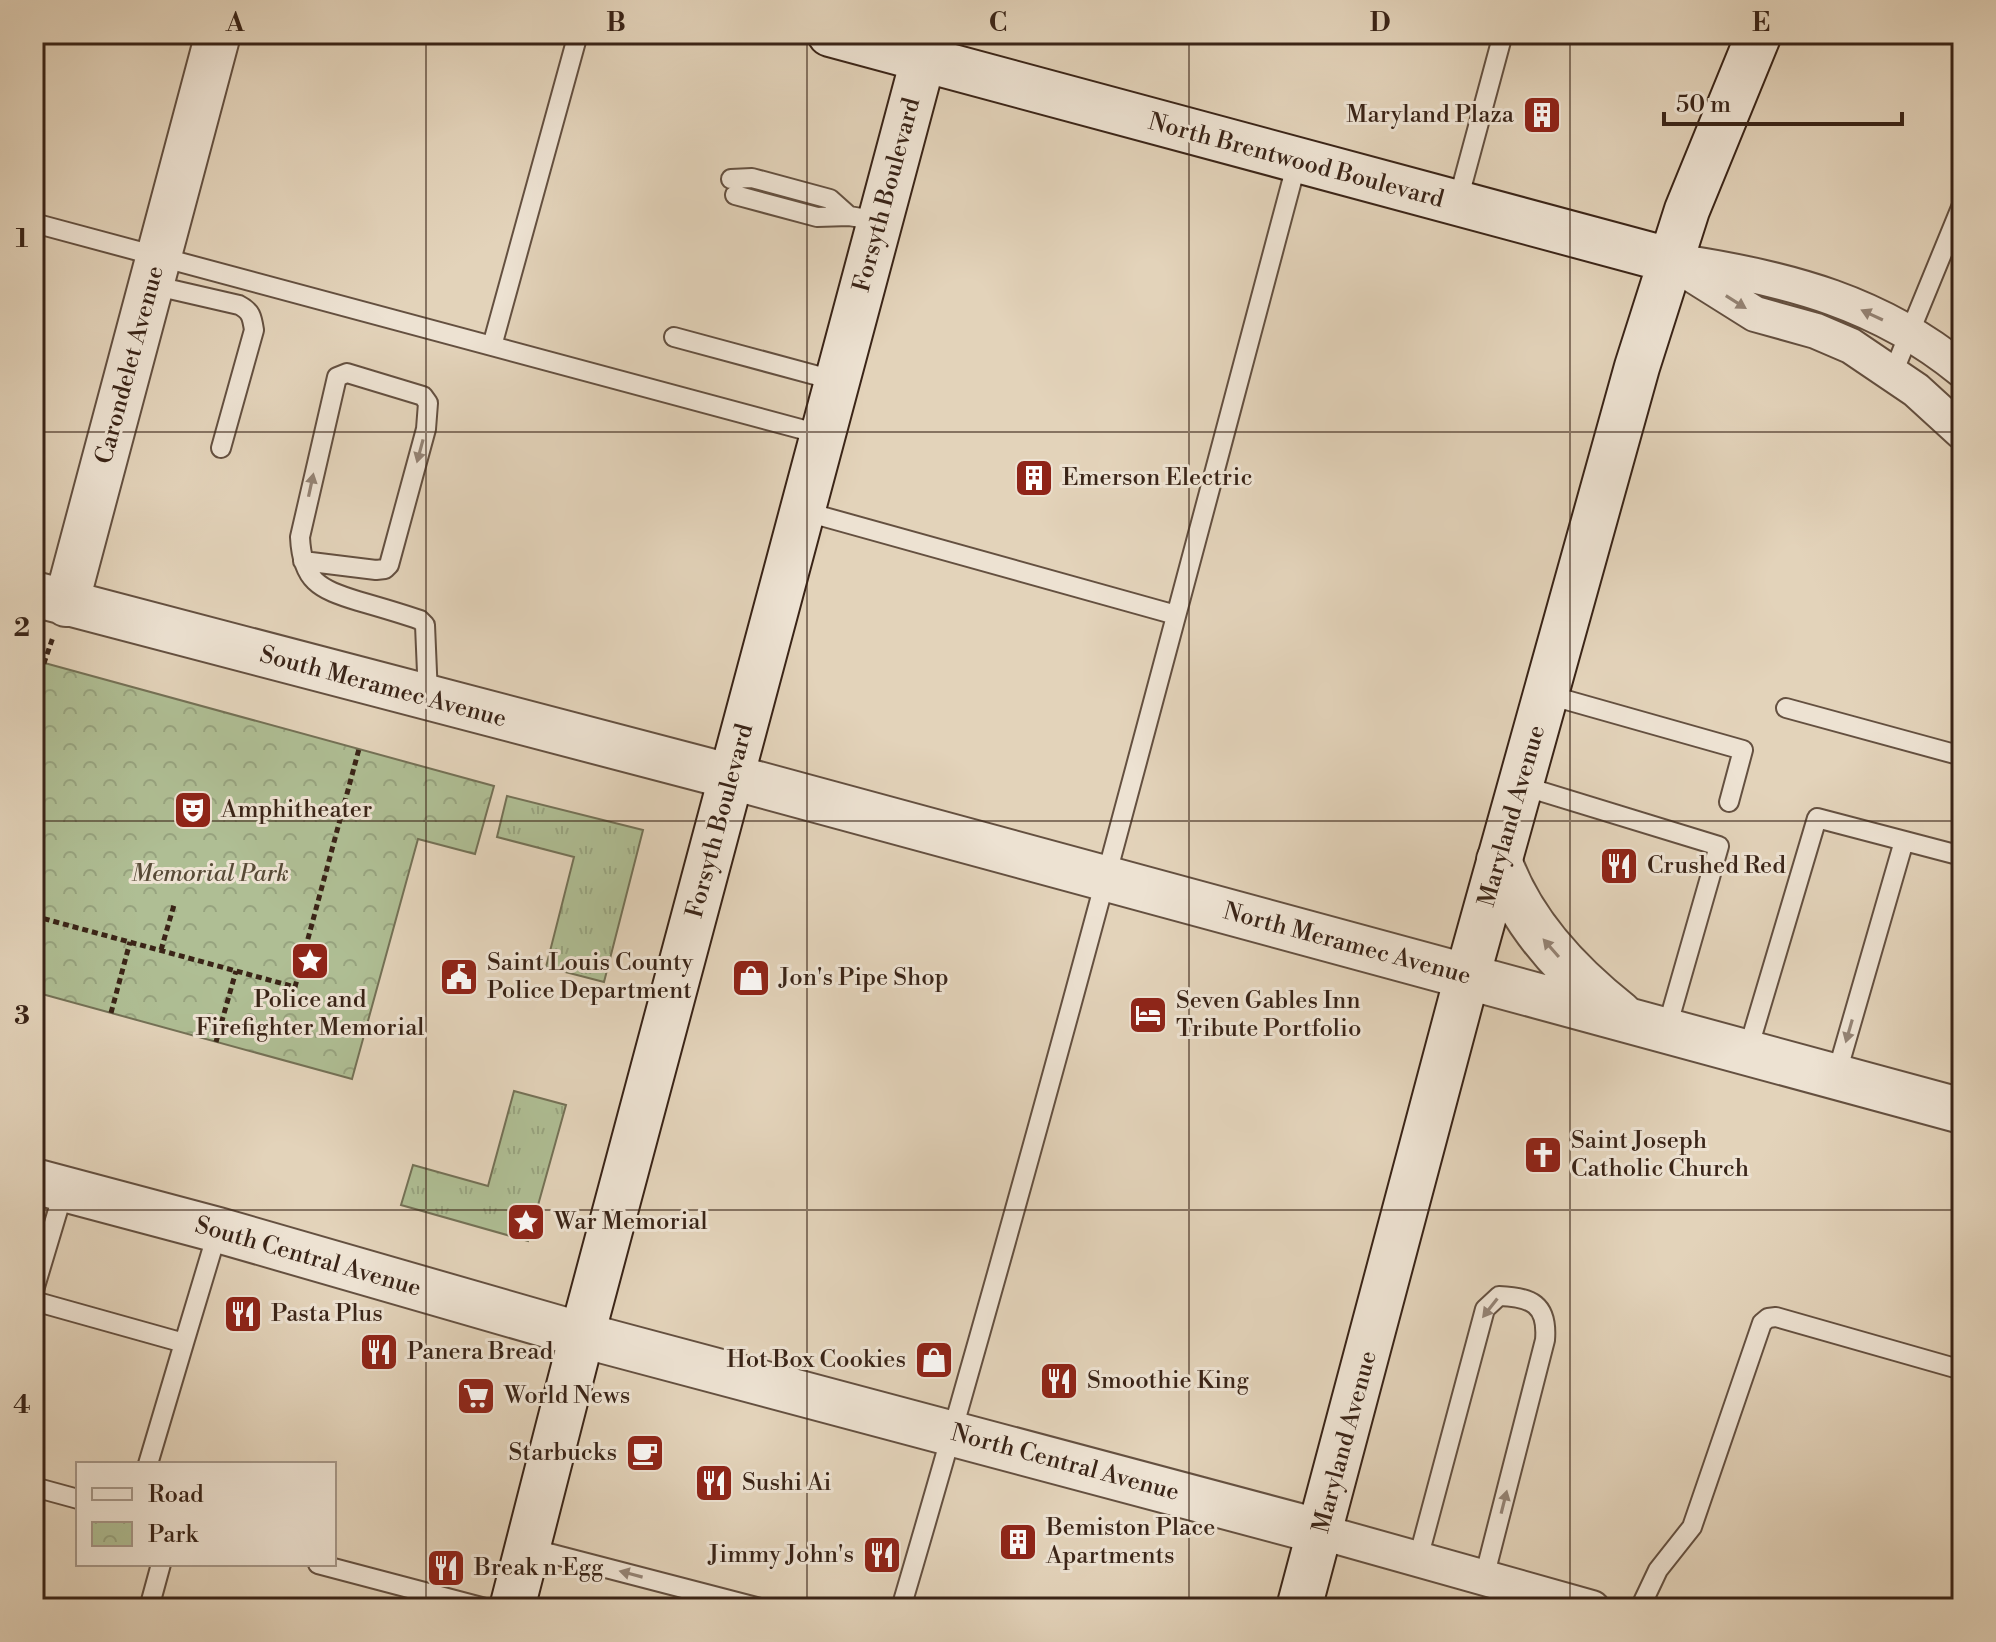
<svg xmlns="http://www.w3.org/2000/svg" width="1996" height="1642" viewBox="0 0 1996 1642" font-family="'Libre Bodoni',serif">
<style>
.grass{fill:url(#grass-tufts);stroke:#747156;stroke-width:2}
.park{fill:url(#park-crowns);stroke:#747156;stroke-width:2}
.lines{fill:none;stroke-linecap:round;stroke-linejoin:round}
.service-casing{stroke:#645040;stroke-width:22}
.minor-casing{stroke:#645040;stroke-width:38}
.tertiary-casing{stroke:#645040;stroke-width:48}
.secondary-casing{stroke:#3a2417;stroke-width:48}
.path{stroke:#3a2417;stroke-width:5;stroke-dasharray:6 4;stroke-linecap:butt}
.service{stroke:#ede2d2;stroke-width:18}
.minor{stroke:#ede2d2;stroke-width:34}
.tertiary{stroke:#ede2d2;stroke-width:44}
.secondary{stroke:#ede2d2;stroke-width:44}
.oneway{fill:#948374}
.grid{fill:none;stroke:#3a2417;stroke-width:2;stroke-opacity:0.55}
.labels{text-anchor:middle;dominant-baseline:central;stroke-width:6;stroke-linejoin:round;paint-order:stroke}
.poi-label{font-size:24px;fill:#3a2417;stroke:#ede2d2;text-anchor:start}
.street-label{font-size:24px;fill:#3a2417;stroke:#ede2d2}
.park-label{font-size:24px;font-style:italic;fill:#574a36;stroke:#ede2d2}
.neatline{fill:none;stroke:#3a2417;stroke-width:3}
.grid-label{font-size:26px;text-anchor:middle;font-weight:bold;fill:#3a2417}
</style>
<defs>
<pattern id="grass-tufts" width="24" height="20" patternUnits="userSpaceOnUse" patternTransform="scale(2)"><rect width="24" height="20" fill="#afbe94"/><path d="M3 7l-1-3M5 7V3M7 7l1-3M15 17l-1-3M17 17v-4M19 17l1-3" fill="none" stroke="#97a37f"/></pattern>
<pattern id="park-crowns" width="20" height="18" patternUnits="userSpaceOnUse" patternTransform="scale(2)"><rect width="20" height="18" fill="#afbe94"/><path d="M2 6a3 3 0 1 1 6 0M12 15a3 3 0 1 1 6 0" fill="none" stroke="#97a37f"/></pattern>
</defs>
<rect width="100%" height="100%" fill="#e3d3ba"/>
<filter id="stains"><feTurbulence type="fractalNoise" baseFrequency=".0025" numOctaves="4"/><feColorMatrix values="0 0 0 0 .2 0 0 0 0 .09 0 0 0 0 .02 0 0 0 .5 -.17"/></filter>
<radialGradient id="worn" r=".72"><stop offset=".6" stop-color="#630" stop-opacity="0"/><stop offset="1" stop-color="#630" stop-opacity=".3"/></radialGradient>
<path class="grass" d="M507 796 643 830 604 982 546 967 574 857 497 837Z
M514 1091 566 1105 528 1241 401 1205 413 1165 488 1186Z"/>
<path class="park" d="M41 662 494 786 475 854 418 839 352 1079 42 994 34 1021V687Z"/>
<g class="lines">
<defs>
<path id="service" d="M731 179 752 178 830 199 849 216 880 221
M735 195 817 217 849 216
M1457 204 1503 34
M34 223 823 435
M152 285 239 305C251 311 252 317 254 330L221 448
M674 337 837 381
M492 346 578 34
M1893 373 1962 205
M803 511 1176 615
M303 561 376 570 385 569 389 565 426 429 428 403 423 396 347 373 337 377 300 537C302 581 319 589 358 601 379 607 400 613 420 620L425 625 428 696
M1545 694 1743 750 1729 802
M1786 708 1962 756
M1520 785 1719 846 1666 1031
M1747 1053 1817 818 1962 856
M1836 1076 1904 841
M34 1290 64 1190
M34 1301 184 1343 148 1464
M184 1343 218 1230
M34 1487 78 1499
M529 1548 760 1608
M1418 1559 1485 1309 1499 1296C1531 1297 1548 1304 1545 1340L1484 1578
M318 1564 485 1608
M149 1608 161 1564
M901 1608C1042 1129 1168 645 1297 162
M1640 1608 1658 1570 1692 1527 1762 1323 1768 1318 1776 1317 1962 1370"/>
<path id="minor" d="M1669 260 1755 314 1816 331 1851 346 1916 390 1962 432
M1687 263C1789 279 1880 303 1962 370
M1321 1532 1592 1608"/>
<path id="tertiary" d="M34 594 732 777 1962 1111
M66 604 218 34
M1499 860C1521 923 1568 973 1620 1014
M34 1181 218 1230 582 1335 1321 1532"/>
<path id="secondary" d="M830 34 1669 260
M512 1608 582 1335 930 34
M1299 1608 1467 977 1637 367 1687 210 1759 34"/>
</defs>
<use href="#service" class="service-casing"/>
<use href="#minor" class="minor-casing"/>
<use href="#tertiary" class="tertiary-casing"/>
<use href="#secondary" class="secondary-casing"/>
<path class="path" d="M34 692 53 637
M34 916 295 987 359 749
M161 950 174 905
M111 1013 130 942
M216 1042 236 971"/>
<use href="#service" class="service"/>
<use href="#minor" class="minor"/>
<use href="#tertiary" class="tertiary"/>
<use href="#secondary" class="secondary"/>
</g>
<defs><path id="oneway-solid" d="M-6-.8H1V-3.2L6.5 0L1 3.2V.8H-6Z" transform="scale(2)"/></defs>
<g class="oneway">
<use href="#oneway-solid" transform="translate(1736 302) rotate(32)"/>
<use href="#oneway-solid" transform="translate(1872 315) rotate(-155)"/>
<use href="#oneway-solid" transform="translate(420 451) rotate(105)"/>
<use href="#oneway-solid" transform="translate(311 485) rotate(-78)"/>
<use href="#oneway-solid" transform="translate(1551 948) rotate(-131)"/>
<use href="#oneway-solid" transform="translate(1849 1031) rotate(106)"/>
<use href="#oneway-solid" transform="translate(1490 1308) rotate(128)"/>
<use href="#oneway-solid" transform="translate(1504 1502) rotate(-76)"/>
<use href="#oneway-solid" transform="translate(631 1574) rotate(-165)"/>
</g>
<path class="grid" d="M426 34V1608M807 34V1608M1189 34V1608M1570 34V1608M34 432H1962M34 821H1962M34 1210H1962"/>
<defs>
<symbol id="building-square" viewBox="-11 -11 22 22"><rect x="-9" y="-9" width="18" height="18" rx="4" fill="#8f2418" stroke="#ede2d2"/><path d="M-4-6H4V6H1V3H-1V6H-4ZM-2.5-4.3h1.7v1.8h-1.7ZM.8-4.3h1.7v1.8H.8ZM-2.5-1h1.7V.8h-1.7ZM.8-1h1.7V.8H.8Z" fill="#fff"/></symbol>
<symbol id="theatre-square" viewBox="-11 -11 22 22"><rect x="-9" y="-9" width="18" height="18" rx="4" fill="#8f2418" stroke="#ede2d2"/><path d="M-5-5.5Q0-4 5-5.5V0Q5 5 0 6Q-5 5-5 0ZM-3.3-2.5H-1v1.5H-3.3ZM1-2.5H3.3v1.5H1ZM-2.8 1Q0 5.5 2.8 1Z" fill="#fff"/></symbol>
<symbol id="restaurant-square" viewBox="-11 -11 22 22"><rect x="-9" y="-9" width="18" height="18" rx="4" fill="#8f2418" stroke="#ede2d2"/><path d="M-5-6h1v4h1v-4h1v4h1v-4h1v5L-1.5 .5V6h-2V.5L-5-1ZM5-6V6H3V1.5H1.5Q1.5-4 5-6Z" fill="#fff"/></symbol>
<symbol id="sight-square" viewBox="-11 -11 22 22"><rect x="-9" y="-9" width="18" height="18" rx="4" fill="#8f2418" stroke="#ede2d2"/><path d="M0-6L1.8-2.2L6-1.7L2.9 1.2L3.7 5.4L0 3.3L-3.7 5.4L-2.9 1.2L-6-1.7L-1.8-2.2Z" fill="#fff"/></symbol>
<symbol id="civic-square" viewBox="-11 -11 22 22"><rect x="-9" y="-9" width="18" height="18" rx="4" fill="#8f2418" stroke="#ede2d2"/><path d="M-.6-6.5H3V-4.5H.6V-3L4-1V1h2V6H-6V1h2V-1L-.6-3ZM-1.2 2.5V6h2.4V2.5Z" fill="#fff"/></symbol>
<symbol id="shop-square" viewBox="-11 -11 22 22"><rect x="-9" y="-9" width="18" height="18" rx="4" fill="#8f2418" stroke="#ede2d2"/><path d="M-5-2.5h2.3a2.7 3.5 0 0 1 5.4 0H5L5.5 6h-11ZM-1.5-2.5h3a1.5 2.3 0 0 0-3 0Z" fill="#fff"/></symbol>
<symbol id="hotel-square" viewBox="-11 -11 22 22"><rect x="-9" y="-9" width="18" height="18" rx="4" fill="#8f2418" stroke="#ede2d2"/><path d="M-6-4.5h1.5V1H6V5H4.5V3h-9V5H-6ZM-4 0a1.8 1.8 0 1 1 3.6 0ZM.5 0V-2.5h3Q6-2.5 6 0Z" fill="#fff"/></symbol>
<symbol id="church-square" viewBox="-11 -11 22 22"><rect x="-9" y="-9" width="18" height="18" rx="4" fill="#8f2418" stroke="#ede2d2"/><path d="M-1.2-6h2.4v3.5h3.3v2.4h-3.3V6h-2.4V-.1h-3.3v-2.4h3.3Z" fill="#fff"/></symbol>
<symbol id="supermarket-square" viewBox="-11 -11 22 22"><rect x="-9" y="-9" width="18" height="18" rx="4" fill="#8f2418" stroke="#ede2d2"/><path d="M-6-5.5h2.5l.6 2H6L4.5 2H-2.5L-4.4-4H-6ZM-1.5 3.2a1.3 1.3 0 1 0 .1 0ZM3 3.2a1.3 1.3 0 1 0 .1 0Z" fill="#fff"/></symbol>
<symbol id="cafe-square" viewBox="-11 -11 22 22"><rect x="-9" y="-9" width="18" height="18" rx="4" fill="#8f2418" stroke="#ede2d2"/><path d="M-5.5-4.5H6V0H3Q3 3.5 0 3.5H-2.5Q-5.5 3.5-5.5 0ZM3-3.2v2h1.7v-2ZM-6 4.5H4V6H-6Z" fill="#fff"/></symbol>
</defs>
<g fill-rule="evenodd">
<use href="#building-square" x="1520" y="93" width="44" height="44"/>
<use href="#building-square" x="1012" y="456" width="44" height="44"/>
<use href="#theatre-square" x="171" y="788" width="44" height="44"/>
<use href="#restaurant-square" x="1597" y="844" width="44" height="44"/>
<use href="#sight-square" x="288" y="939" width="44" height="44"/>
<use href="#civic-square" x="437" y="955" width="44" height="44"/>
<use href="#shop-square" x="729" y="956" width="44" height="44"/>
<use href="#hotel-square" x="1126" y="993" width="44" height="44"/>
<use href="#church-square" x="1521" y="1133" width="44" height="44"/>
<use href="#sight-square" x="504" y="1200" width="44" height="44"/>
<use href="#restaurant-square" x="221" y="1292" width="44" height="44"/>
<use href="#restaurant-square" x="357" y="1330" width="44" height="44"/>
<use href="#shop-square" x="912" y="1338" width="44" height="44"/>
<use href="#restaurant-square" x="1037" y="1359" width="44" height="44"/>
<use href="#supermarket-square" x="454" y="1374" width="44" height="44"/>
<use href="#cafe-square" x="623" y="1431" width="44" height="44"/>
<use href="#restaurant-square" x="692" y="1461" width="44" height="44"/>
<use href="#building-square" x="996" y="1520" width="44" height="44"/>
<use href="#restaurant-square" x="860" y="1533" width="44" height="44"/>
<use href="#restaurant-square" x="424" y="1546" width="44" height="44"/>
</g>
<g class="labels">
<g class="poi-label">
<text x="1514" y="115" text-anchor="end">Maryland Plaza</text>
<text x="1062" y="478">Emerson Electric</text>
<text x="221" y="810">Amphitheater</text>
<text x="1647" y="866">Crushed Red</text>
<text x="487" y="963">Saint Louis County<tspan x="487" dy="28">Police Department</tspan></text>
<text x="779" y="978">Jon's Pipe Shop</text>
<text x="310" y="1000" text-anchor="middle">Police and<tspan x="310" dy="28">Firefighter Memorial</tspan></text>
<text x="1176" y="1001">Seven Gables Inn<tspan x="1176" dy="28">Tribute Portfolio</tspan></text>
<text x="1571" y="1141">Saint Joseph<tspan x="1571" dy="28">Catholic Church</tspan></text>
<text x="554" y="1222">War Memorial</text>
<text x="271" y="1314">Pasta Plus</text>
<text x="407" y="1352">Panera Bread</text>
<text x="906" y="1360" text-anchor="end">Hot Box Cookies</text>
<text x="1087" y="1381">Smoothie King</text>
<text x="504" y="1396">World News</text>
<text x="617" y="1453" text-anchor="end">Starbucks</text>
<text x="742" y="1483">Sushi Ai</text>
<text x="1046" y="1528">Bemiston Place<tspan x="1046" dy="28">Apartments</tspan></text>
<text x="854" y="1555" text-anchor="end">Jimmy John's</text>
<text x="474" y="1568">Break n Egg</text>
</g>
<g class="street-label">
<text transform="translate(1296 161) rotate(15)">North Brentwood Boulevard</text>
<text transform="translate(887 195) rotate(-75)">Forsyth Boulevard</text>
<text transform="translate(130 365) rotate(-75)">Carondelet Avenue</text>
<text transform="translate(383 687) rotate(15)">South Meramec Avenue</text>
<text transform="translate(1512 816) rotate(-74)">Maryland Avenue</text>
<text transform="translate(720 821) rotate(-75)">Forsyth Boulevard</text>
<text transform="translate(1347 944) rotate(15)">North Meramec Avenue</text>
<text transform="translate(308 1257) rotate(16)">South Central Avenue</text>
<text transform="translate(1345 1442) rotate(-75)">Maryland Avenue</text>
<text transform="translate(1065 1463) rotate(15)">North Central Avenue</text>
</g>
<g class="park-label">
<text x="210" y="874">Memorial Park</text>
</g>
</g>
<rect width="1996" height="1642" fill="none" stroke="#e3d3ba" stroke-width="88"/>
<rect x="76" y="1462" width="260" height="104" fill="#ede2d2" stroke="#a59687" stroke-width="2"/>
<rect x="92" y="1488" width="40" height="12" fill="#ede2d2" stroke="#a59687" stroke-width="2"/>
<text x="148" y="1502" font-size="24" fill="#3a2417">Road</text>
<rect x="92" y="1522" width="40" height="24" fill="url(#park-crowns)" stroke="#a59687" stroke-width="2"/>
<text x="148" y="1542" font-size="24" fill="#3a2417">Park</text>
<path d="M1664 112v12h238v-12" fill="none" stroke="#3a2417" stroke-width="4"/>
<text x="1676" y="112" font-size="24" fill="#3a2417" stroke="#ede2d2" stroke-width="6" paint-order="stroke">50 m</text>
<rect x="44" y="44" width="1908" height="1554" class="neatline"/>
<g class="grid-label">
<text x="235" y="31">A</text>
<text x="616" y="31">B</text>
<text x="998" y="31">C</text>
<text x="1380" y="31">D</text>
<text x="1761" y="31">E</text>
<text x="22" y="247">1</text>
<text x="22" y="636">2</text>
<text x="22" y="1024">3</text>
<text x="22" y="1413">4</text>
</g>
<rect width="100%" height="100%" filter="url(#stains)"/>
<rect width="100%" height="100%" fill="url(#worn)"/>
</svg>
